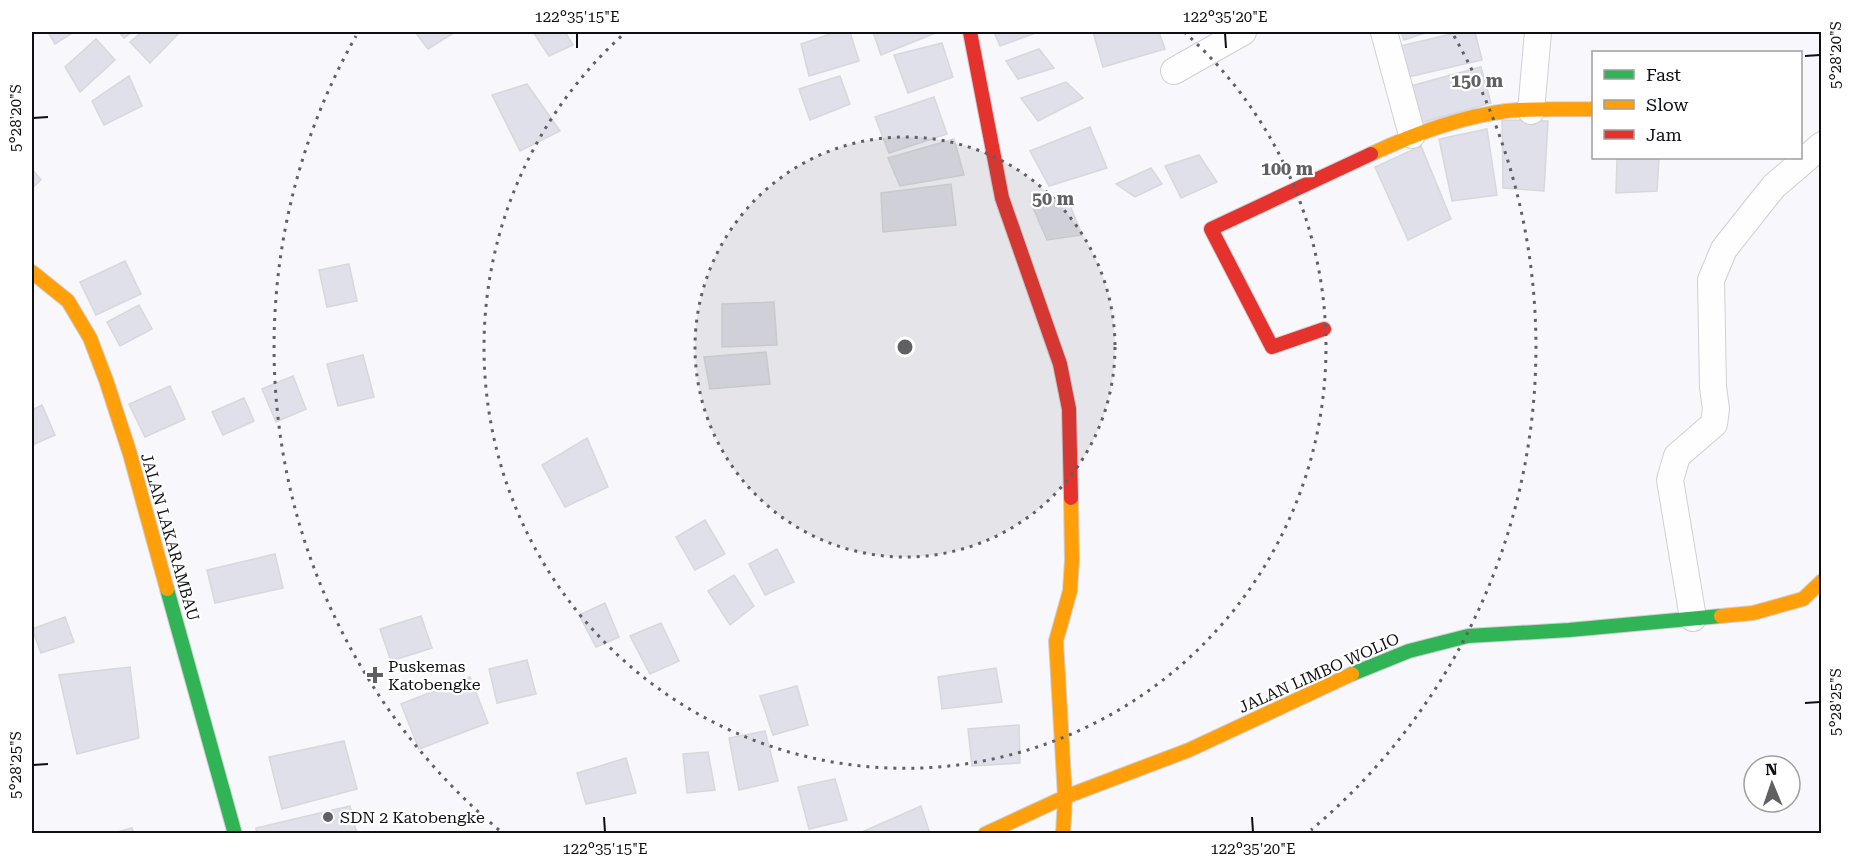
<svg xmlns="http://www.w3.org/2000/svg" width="1853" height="865" viewBox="0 0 1853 865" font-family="'Roboto Serif',serif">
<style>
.building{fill:#dfe0e9;stroke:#d7d8dc;stroke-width:1.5}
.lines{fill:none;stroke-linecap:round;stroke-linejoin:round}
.street-casing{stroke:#d0d0d4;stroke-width:28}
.fast-casing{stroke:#d0d0d4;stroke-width:16}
.slow-casing{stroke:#d0d0d4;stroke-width:16}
.jam-casing{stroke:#d0d0d4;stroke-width:16}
.street{stroke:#fefeff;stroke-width:26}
.fast{stroke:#30b455;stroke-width:14}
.slow{stroke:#ff9f0a;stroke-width:14}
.jam{stroke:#e5322d;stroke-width:14}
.ticks{fill:none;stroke:#0e0f12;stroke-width:2}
.ring{fill:none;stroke:#606064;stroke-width:3;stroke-dasharray:3 6}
.poi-dot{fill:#606064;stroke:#fff;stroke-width:2}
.labels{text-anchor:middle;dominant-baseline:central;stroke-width:4.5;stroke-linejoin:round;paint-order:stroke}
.street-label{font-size:16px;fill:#0e0f12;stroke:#fff}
.poi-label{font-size:16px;fill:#0e0f12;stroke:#fff;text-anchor:start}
.centre{fill:#606064;stroke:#fff;stroke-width:3}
.ring-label{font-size:18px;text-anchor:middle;font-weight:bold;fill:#606064;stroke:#fff;stroke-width:4.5;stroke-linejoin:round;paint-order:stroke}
.neatline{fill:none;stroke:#0e0f12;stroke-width:2}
.ticks-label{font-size:15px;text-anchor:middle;fill:#0e0f12}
</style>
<rect width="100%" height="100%" fill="#f7f7fc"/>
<path class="building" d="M48 32H74L55 44Z
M119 32H132L124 38Z
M142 32H180L150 63 130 42Z
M415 32H455L428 49Z
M533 32H565L573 45 549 56Z
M836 32H850L859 61 809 76 801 44Z
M873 32H938L881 55Z
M994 32H1038L1000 46Z
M1093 32H1159L1165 49 1103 67Z
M1401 32H1428L1404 40Z
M1460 32H1475L1482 60 1408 77 1400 46Z
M96 39 115 60 80 92 65 67Z
M942 43 953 77 908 93 894 55Z
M1039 49 1054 68 1018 79 1006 61Z
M1481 67 1491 103 1420 123 1410 86Z
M129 76 142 106 104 125 92 101Z
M840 76 850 104 810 120 799 89Z
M1066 82 1083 98 1038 121 1021 98Z
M527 84 560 131 520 151 492 95Z
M934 97 947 134 889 153 875 117Z
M1502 120 1548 121 1544 191 1503 188Z
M1090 127 1107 168 1049 186 1030 151Z
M1487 129 1497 195 1452 201 1439 139Z
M954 139 964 175 900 186 888 158Z
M1421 146 1451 219 1408 240 1375 167Z
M1199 155 1217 182 1181 198 1165 166Z
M1617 158H1659L1657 191 1616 193Z
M1151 168 1162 184 1135 197 1116 184Z
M32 169 41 180 32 188Z
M951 184 956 225 883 232 881 193Z
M1066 195 1082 235 1047 240 1031 203Z
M125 261 141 294 96 315 80 282Z
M349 264 357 301 327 307 319 270Z
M774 302 777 345 722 347V304Z
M139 305 152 329 120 346 107 322Z
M766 352 770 384 710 389 704 357Z
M363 355 374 397 338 406 327 364Z
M293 376 306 409 276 422 262 389Z
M170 386 185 419 145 437 129 404Z
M244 398 254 421 223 435 212 412Z
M42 405 55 435 32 445V410Z
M587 438 608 487 565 507 542 465Z
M705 520 725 554 695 570 676 537Z
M777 549 794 582 765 595 749 564Z
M275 554 283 588 215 603 207 570Z
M734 575 754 606 730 625 708 591Z
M605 603 619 637 596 647 579 615Z
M421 616 432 648 391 661 380 629Z
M65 617 74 642 41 653 32 629Z
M661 623 679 661 650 674 630 636Z
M527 660 536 694 497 703 489 669Z
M130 667 139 738 77 754 59 675Z
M996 668 1002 702 942 709 938 677Z
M470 677 488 723 419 749 401 704Z
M797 686 808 725 773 735 760 696Z
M1019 725 1020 763 972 766 968 729Z
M765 731 778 781 739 790 729 738Z
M344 741 357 789 282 809 269 757Z
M708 752 715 790 687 793 683 754Z
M626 758 636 793 586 804 577 773Z
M835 779 847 820 809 829 798 787Z
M350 806 357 834H257L256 828Z
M921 806 930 834 862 832Z
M132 828 134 834H110Z"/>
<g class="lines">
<defs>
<path id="street" d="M1384 32 1412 135
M1174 71 1243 32
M1531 111 1538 32
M1693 618 1670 480 1677 456 1714 424 1716 409 1713 387 1711 280 1724 249 1774 186 1822 145"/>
<path id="fast" d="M167 589 235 834
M1352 674 1409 651 1468 636 1569 630 1721 616"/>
<path id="slow" d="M1371 154C1414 134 1459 117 1506 111 1535 108 1565 110 1594 109
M32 272 68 301 90 338 106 380 130 454 167 589
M1721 616 1753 613 1803 599 1822 581
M985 834 1065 797 1189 750 1352 674
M1063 834 1065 797 1056 641 1070 591 1072 560 1071 498"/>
<path id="jam" d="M970 32 1002 198 1060 364 1069 409 1071 498
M1324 329 1272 347 1211 229 1371 154"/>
</defs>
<use href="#street" class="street-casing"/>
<use href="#fast" class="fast-casing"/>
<use href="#slow" class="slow-casing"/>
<use href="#jam" class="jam-casing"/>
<use href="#street" class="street"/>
<use href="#fast" class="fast"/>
<use href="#slow" class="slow"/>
<use href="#jam" class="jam"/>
</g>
<path class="ticks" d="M577 33V48M1225 33 1226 48M1805 56 1820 55M33 118 48 117M1805 703 1820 702M33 765 48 764M604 817 605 832M1252 817 1253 832"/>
<circle cx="905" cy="347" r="210" fill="#606064" fill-opacity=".12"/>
<g class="ring">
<circle cx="905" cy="347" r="210"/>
<path d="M1184 32A421 421 0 1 1 626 32"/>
<path d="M499 830A631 631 0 0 1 356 36M1454 36A631 631 0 0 1 1311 830"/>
</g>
<g class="poi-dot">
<path d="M372 666h6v6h6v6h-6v6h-6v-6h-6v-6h6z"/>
<circle cx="328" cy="817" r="6"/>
</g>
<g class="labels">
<g class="street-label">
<text transform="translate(170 537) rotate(74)">JALAN LAKARAMBAU</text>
<text transform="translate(1319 673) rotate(-24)">JALAN LIMBO WOLIO</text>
</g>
<g class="poi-label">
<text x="388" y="666">Puskemas<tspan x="388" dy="18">Katobengke</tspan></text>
<text x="340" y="817">SDN 2 Katobengke</text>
</g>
</g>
<circle cx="905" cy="347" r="9" class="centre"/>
<g class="ring-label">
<text x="1477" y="87">150 m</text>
<text x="1287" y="175">100 m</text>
<text x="1053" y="205">50 m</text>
</g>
<rect width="1853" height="865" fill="none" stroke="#ffffff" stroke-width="66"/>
<rect x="1592" y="51" width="210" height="108" fill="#ffffff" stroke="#9f9fa0" stroke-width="1.5"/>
<rect x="1604" y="70" width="30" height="9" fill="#30b455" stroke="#9f9fa0" stroke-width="1.5"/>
<text x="1646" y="81" font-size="18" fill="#0e0f12">Fast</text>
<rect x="1604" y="100" width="30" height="9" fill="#ff9f0a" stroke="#9f9fa0" stroke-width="1.5"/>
<text x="1646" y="111" font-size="18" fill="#0e0f12">Slow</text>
<rect x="1604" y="130" width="30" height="9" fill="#e5322d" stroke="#9f9fa0" stroke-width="1.5"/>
<text x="1646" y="141" font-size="18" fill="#0e0f12">Jam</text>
<g transform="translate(1772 784) rotate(358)"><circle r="28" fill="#ffffff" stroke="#9f9fa0" stroke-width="1.5"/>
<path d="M0-4.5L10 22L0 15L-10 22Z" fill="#606064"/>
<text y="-9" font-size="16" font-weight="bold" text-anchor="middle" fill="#0e0f12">N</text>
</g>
<rect x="33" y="33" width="1787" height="799" class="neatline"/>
<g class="ticks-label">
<text x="577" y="22">122°35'15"E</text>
<text x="1225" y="22">122°35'20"E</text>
<text transform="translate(1836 55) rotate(-90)" y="5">5°28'20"S</text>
<text transform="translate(16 118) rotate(-90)" y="5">5°28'20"S</text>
<text transform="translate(1836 702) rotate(-90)" y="5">5°28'25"S</text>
<text transform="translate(16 765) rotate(-90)" y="5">5°28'25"S</text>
<text x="605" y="854">122°35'15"E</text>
<text x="1253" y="854">122°35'20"E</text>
</g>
</svg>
